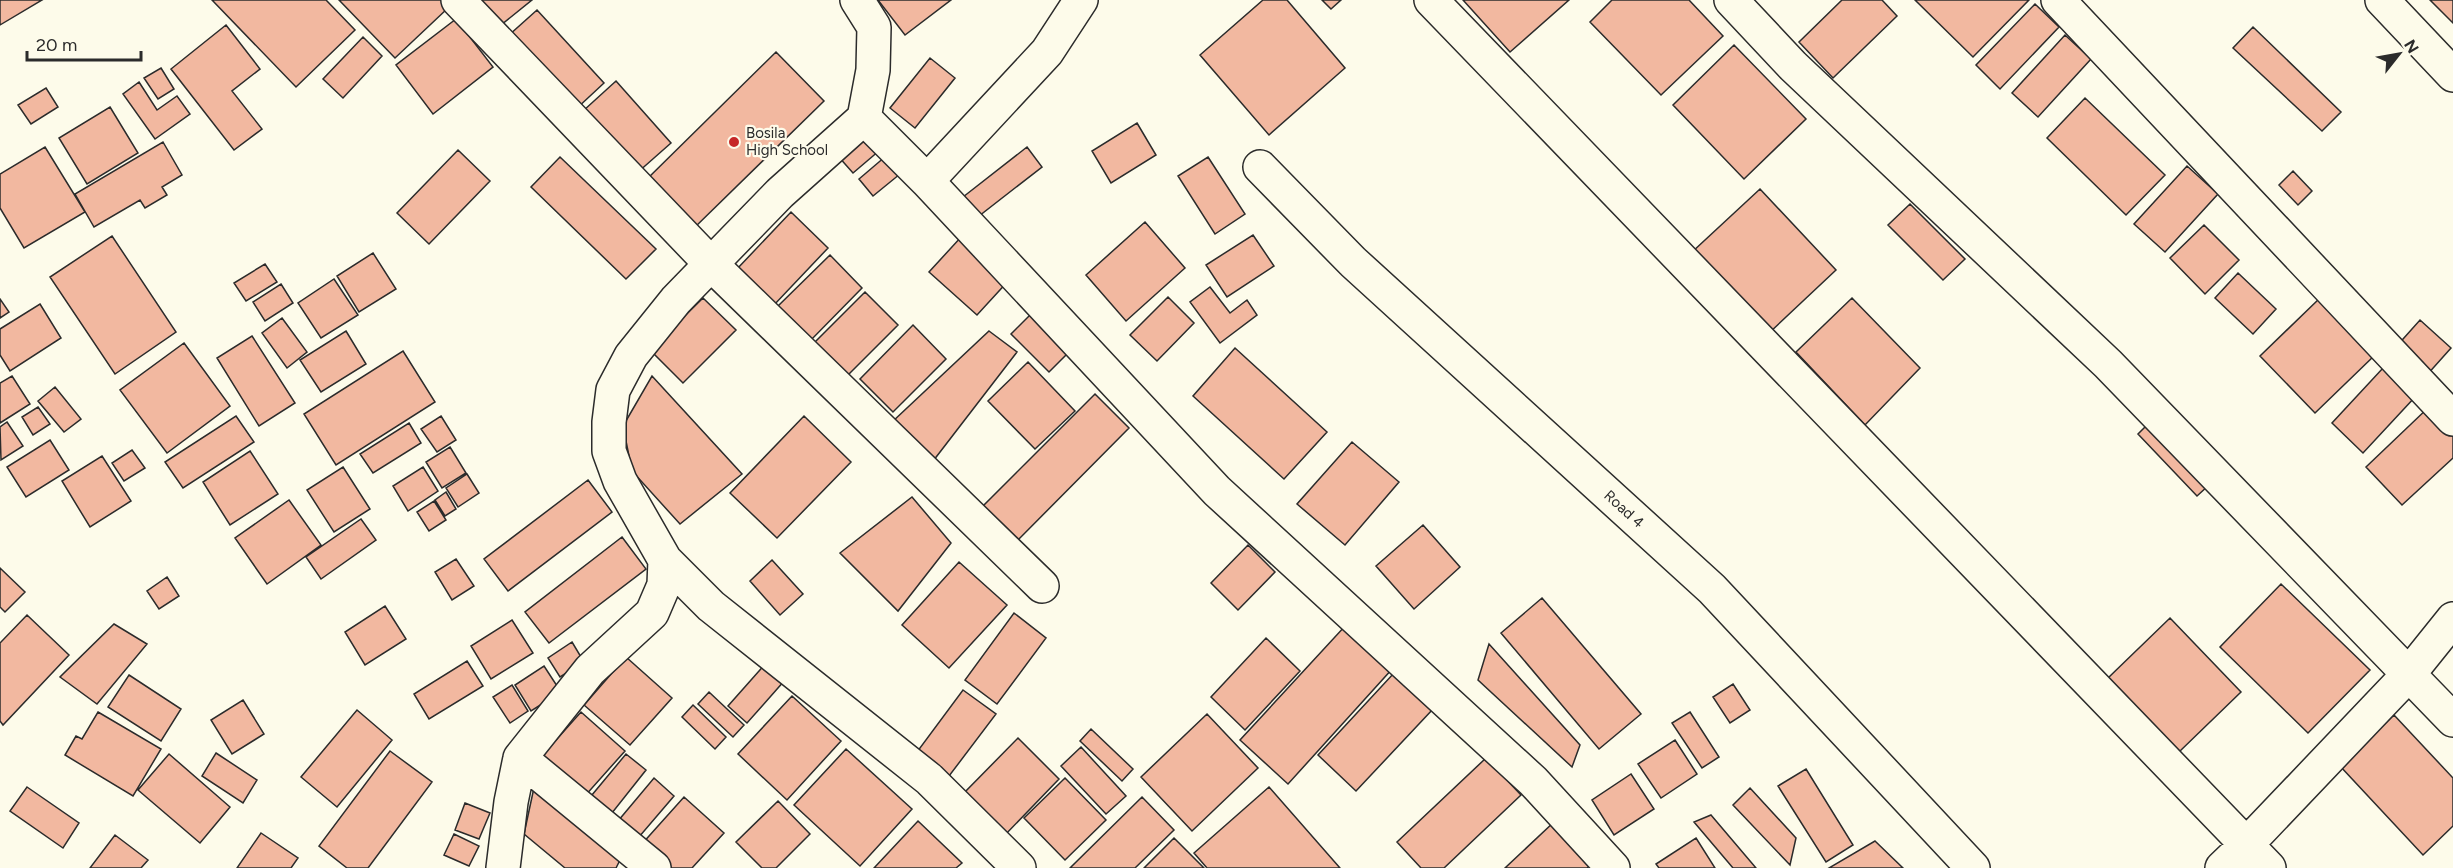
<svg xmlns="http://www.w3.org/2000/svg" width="2453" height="868" viewBox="0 0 2453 868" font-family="Figtree,sans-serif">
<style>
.building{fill:#f2b8a0;stroke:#2b2b2b;stroke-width:1.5}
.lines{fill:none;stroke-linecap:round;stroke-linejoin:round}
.minor-casing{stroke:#2b2b2b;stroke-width:36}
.minor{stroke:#fdfbea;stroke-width:33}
.poi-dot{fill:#c62828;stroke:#fdfbea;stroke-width:2}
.labels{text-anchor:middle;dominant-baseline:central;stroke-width:4.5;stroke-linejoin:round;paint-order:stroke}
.poi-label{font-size:15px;fill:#2b2b2b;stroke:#fdfbea;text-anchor:start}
.street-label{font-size:15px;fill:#2b2b2b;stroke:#fdfbea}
</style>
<rect width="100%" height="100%" fill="#fdfbea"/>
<path class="building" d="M0 0H42L0 25Z
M212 0H326L355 30 296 87Z
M339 0H441L448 8 395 58Z
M481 0H532L501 25Z
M878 0H951L905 35Z
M1263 0H1287L1345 68 1269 135 1200 55Z
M1322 0H1341L1331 9Z
M1463 0H1569L1510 52Z
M1612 0H1689L1723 36 1661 95 1590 22Z
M1842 0H1882L1897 16 1833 78 1799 42Z
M1915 0H2029L1973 57Z
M2430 0H2453V23Z
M2035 4 2059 27 2000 89 1976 65Z
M537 10 604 83 575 110 508 36Z
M456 19 493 67 433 114 396 65Z
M226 25 260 69 232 91 262 129 234 150 171 69Z
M2253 27 2341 112 2322 131 2233 48Z
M2065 35 2091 59 2038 117 2012 93Z
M363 37 382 56 343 98 323 79Z
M1734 45 1806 119 1744 179 1673 105Z
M776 52 824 101 691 231 644 182Z
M930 58 955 78 915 128 890 108Z
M161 68 174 89 158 99 144 78Z
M616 81 671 143 637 173 583 111Z
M139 82 157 110 177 96 190 114 155 139 123 94Z
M46 88 58 107 31 124 18 105Z
M2085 98 2165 175 2126 215 2047 138Z
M110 107 138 153 87 184 59 138Z
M1137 123 1156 155 1111 183 1092 151Z
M865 134 880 150 853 173 838 156Z
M163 142 182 175 162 187 167 195 145 208 140 200 94 227 75 194Z
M45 147 85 212 24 248 0 208V174Z
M1027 147 1042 167 979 216 963 197Z
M458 150 490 181 429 244 397 213Z
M886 156 900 174 873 196 859 179Z
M560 157 656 249 626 279 531 187Z
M1208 157 1245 214 1215 234 1178 176Z
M2187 166 2218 194 2165 252 2134 224Z
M2293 171 2312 191 2298 205 2279 185Z
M1760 189 1836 270 1768 334 1691 253Z
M1910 204 1965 259 1943 280 1888 225Z
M791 212 828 248 774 305 737 269Z
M1145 222 1185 268 1126 321 1086 275Z
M2204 225 2239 260 2205 294 2170 258Z
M1253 235 1274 266 1227 297 1206 265Z
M112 236 176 332 115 374 50 277Z
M962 236 1010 279 977 315 929 272Z
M373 253 396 289 359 312 337 276Z
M830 255 862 288 810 341 777 307Z
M265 264 277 282 246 301 234 283Z
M2238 273 2276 309 2253 334 2215 298Z
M334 279 358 315 321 338 298 303Z
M281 284 293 303 265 321 253 302Z
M1210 287 1230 313 1247 300 1257 315 1220 343 1190 302Z
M865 292 898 325 845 378 812 345Z
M1168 297 1194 323 1157 361 1130 335Z
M2321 297 2376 354 2315 413 2260 356Z
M703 298 736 330 683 383 650 350Z
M1852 298 1920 368 1865 425 1796 352Z
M0 299 9 312 0 318Z
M40 304 61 338 10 371 0 355V329Z
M1034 311 1072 349 1049 372 1011 334Z
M282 318 307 352 287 368 262 333Z
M2420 320 2451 348 2426 376 2395 348Z
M913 325 946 359 893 412 860 379Z
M346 331 366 364 321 392 300 360Z
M989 331 1017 352 930 465 891 423Z
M252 336 295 403 259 426 217 358Z
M184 343 230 406 167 453 120 390Z
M1235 348 1327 432 1284 479 1193 396Z
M403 351 435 402 336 465 304 414Z
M1028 362 1075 411 1035 449 988 401Z
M2383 368 2415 397 2363 453 2332 423Z
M12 376 30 404 0 423V383Z
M652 376 742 474 680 524 632 471 623 426Z
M55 387 81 419 64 432 38 401Z
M1095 394 1129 428 1017 541 982 507Z
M2431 405 2453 429V458L2402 505 2366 467Z
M38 407 50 424 33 435 22 417Z
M236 416 254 442 183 488 165 462Z
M441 416 456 440 437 452 421 429Z
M804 416 851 462 777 538 730 493Z
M7 422 23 446 1 460 0 427Z
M2150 422 2209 485 2197 496 2138 434Z
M409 423 421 443 373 473 360 454Z
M50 440 69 470 26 497 7 467Z
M1352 442 1399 482 1345 545 1297 504Z
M450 447 466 473 442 488 426 462Z
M132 450 145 468 124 481 112 463Z
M250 451 278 494 230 525 203 482Z
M102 456 131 501 90 527 62 481Z
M343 467 370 509 334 532 307 490Z
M423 467 438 491 408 511 393 486Z
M467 474 479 493 458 507 446 488Z
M588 480 612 512 508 591 484 559Z
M446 492 456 509 445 516 435 500Z
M912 497 951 543 898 611 840 553Z
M289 500 321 545 267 584 235 538Z
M434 501 446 520 429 531 417 512Z
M361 519 376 540 321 579 306 557Z
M1423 525 1460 567 1414 609 1376 566Z
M622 537 646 569 549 643 525 612Z
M1248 545 1275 572 1238 610 1211 583Z
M456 559 474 586 452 600 435 572Z
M772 560 803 594 780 615 750 581Z
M959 562 1007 605 949 668 902 625Z
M0 568 25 592 5 612 0 607Z
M167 577 179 596 159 609 147 591Z
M2281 584 2370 670 2308 733 2220 647Z
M1542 598 1641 714 1599 749 1501 633Z
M385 606 406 639 365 665 345 632Z
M1014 613 1046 638 997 704 965 680Z
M27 615 69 655 3 725 0 721V643Z
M2170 618 2241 692 2179 752 2108 678Z
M512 620 533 653 491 679 471 646Z
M114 624 147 644 97 704 60 677Z
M1346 625 1393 668 1288 784 1240 740Z
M1266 638 1300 671 1245 730 1211 697Z
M572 642 584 662 560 677 548 658Z
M1489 644 1580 745 1572 767 1478 680Z
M626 657 672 698 630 745 584 705Z
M467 661 483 686 429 719 414 694Z
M766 663 785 680 747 723 728 706Z
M544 666 561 692 531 711 515 685Z
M1394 673 1433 709 1356 791 1318 755Z
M129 675 181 709 161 741 108 707Z
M1733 684 1750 710 1730 723 1713 697Z
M512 685 528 711 510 723 493 697Z
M963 690 996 714 946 780 914 756Z
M709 692 744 725 733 737 698 704Z
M792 696 841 741 787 800 738 754Z
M243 700 264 734 232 754 211 720Z
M693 705 726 737 715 749 682 717Z
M357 710 392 740 337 807 301 777Z
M98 712 161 749 133 796 65 755 76 736 82 739Z
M581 712 625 751 584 797 540 758Z
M1690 712 1719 757 1702 768 1672 723Z
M1207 714 1258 768 1192 831 1141 777Z
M2394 715 2453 778V826L2423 855 2340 766Z
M1091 729 1133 769 1122 781 1080 741Z
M1018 738 1059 779 1004 836 962 795Z
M1675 740 1697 774 1661 798 1638 764Z
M1081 747 1126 796 1106 814 1061 766Z
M846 749 912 809 860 866 794 805Z
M390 751 432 782 368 868H347L319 846Z
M216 753 257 780 243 803 202 776Z
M169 754 230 807 200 843 138 790Z
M626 754 646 770 608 818 587 801Z
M1486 758 1521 795 1444 868H1421L1397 842Z
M1806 769 1853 845 1826 862 1778 786Z
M1631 774 1654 809 1614 835 1592 800Z
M654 778 674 796 633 844 613 827Z
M1065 778 1106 820 1065 860 1024 818Z
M535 783 621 858 616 868H565L524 834Z
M27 787 79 823 63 848 10 811Z
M1269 787 1340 868H1207L1194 853Z
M1750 788 1796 838 1790 865 1733 805Z
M684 797 724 833 692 868H667L641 845Z
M1142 797 1174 830 1135 868H1070Z
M778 801 810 834 776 868H762L736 842Z
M465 803 490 813 479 839 455 830Z
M1711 815 1756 868H1733L1694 822Z
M918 821 962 863 956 868H874Z
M1555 821 1594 862 1587 868H1505Z
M261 833 298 858 291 868H237Z
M454 834 479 846 469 866 444 855Z
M115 835 148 860 141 868H90Z
M1174 838 1204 868H1144Z
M1696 838 1715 868H1659L1656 864Z
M1875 841 1903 868H1829Z"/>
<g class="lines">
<defs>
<path id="minor" d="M458 0 710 263 1042 586
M1431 0 2269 868
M1731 0 1793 66 2108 364 2453 720
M2058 0 2453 419
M2382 0 2453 75
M864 118 927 181 1217 491 1533 781 1613 868
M1260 167 1353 262 1712 589 1973 868
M927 181 1047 52 1081 0
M665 560 711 606 929 779 1019 868
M520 758 654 868
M503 868 511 802 520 758 590 670 652 613 664 585 665 560 620 481 609 451V422L613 390 631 356 676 300 780 193 864 118 873 70 874 27 857 0
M2222 868 2247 844 2408 675 2453 619"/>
</defs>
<use href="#minor" class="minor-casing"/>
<use href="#minor" class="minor"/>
</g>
<circle class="poi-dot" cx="734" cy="142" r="6"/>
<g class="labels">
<g class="poi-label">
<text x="746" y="133">Bosila<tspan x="746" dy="17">High School</tspan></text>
</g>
<g class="street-label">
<text transform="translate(1624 509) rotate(42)">Road 4</text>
</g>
</g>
<g transform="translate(2399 54) rotate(59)" stroke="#fdfbea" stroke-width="4.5" paint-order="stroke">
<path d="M0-4.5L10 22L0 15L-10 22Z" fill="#2b2b2b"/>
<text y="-9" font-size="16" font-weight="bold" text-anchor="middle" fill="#2b2b2b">N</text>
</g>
<path d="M27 51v9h114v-9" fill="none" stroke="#2b2b2b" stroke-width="3"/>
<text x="36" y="51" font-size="18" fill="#2b2b2b" stroke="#fdfbea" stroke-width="4.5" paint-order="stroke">20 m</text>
</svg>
